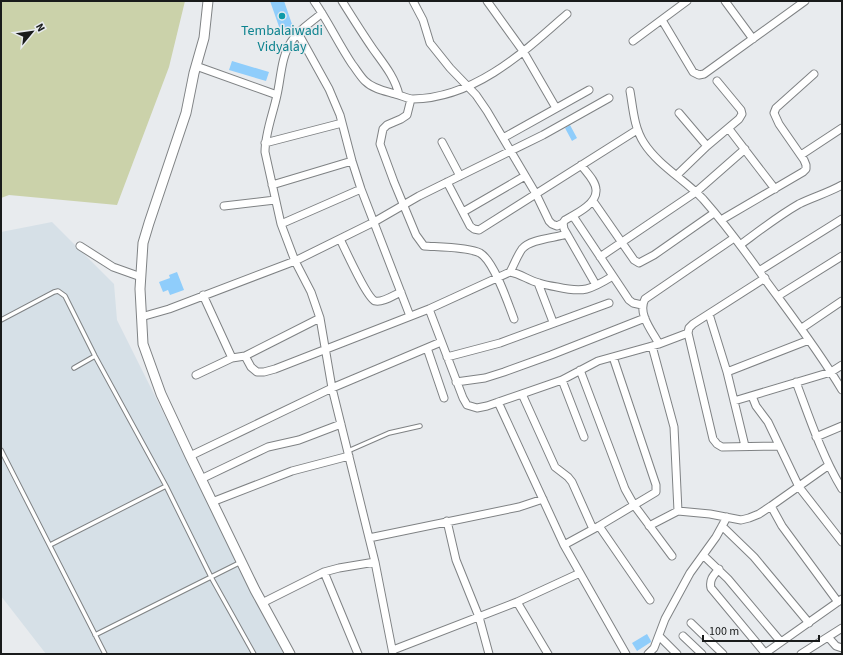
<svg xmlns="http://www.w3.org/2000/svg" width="843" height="655" viewBox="0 0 843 655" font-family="'Source Sans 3',sans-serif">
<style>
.built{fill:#d6e0e7}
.green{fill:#cbd2aa}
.building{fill:#8fcdfb}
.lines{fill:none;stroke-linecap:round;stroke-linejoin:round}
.service-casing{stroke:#7f8284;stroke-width:5.5}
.minor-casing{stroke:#7f8284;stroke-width:9}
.secondary-casing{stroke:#7f8284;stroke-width:11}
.service{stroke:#fff;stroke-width:3.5}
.minor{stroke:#fff;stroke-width:7}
.secondary{stroke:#fff;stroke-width:9}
.culture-dot{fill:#0f9aa8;stroke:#e8ebee;stroke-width:1.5}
.labels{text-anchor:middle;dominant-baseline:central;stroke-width:3;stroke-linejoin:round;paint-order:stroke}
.culture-label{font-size:14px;fill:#0d838f;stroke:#e8ebee}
</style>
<rect width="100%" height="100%" fill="#e8ebee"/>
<path class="built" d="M52 222 114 284 117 320 284 654H46L1 596V232Z"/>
<path class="green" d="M1 1H185L169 67 117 205 9 195 1 198Z"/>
<path class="building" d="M270 1H284L294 30 292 32 282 35Z
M232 61 269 72 266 81 229 70Z
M570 125 577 138 572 141 565 128Z
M177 272 184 290 170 295 168 290 163 292 159 282 170 278 169 275Z
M647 634 651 641V642L637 651 632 643Z"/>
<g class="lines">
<defs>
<path id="service" d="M1 320 54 292 58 291 65 296 95 356 166 486 211 577 254 654
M74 368 95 356
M1 450 105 654
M348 451 389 433 420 426
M50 545 166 486
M95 635 241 562"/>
<path id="minor" d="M314 1C328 21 338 43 352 64 356 69 360 76 365 81 373 89 385 91 395 94 401 95 407 99 413 99 475 98 524 52 567 14
M342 1C352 17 362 33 373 49 383 63 395 77 399 95
M413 1 423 20 430 43 450 68 476 95 487 111 536 194 549 221 552 224 557 226 563 223
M487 1 523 51 556 108
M725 1 753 39
M322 13C312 22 298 30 291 42 281 57 281 78 277 95 273 114 265 133 265 152L281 224 295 261 311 292 320 318 332 388 375 562 393 654
M662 20 693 72 699 75 704 74 805 1
M298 33 329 89 340 115 352 161 361 189 410 316
M633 41 687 1
M196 66 277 95
M630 91C633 108 634 128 644 143 658 165 685 180 703 199 725 224 745 251 764 278 791 315 819 351 842 390
M411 99 407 115 401 119 387 125 383 129 380 144 394 182 416 235 424 246C438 247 468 247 480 253 494 261 508 303 514 319
M679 113 707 146
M729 129 775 189
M503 138 589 90
M442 142 460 176
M265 143 342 123
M801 155 842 128
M581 165C586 172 596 181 596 190 597 204 576 214 565 220L563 223 564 229 596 285
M677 175 707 146 739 119 742 114 741 110 717 81
M447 182 470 226 474 229 479 230 637 130
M272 185 352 161
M593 201 634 260 639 263 654 255 714 213
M224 206 275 200
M463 212 525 176
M573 216 629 300 633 303 642 305
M721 220 803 172 806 169V165L804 160 779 124 774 113 776 108 814 74
M281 224 361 189
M340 239C345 249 367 298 375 301 382 303 394 295 401 292
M740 245C759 231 778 216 799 204 813 197 828 193 842 185
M80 246 113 267 141 277
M600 257 696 192 745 149
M759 271 842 219
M510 272C514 265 517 256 522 249 530 239 555 238 567 234
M765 278 693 324 689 328 688 333 713 439 717 444 722 447 779 446
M538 283 553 322
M203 295 232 358
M778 296 842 256
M429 309 463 398 467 405 477 408 487 406 562 380 598 361 659 344 688 333
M709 314 727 372 745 446
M141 317 169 309 295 261 374 222 419 196 543 135 609 98
M802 328 842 301
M659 344C652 331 637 313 645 299L734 238
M652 346 674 427 678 511
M427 348 444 398
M245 356 251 367 257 372H264L275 369 429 309 510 272C521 274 528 280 539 283 545 285 551 286 557 287 584 293 590 290 613 276
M447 357 500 343 609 303
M580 370 625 489 634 505 672 556
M727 372 809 340
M196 375 232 358 245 356 320 318
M562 380 584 437
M456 382 485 378 504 372 551 355 645 318
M796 382C810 419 822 456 842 489
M522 394 555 467 568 477 572 482 593 529
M752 396 756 406 768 422 799 487 842 542
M734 401 831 372 842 365
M498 402 564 545 626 654
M816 437 842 426
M190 456 332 388 441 342
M201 479 268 447 299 440 341 424
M212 502 292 471 349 456
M771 506 782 526 838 602
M447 521 456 560 479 617 489 654
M599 526 650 600
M649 526 678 511 710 514 741 520 749 518 759 514 771 506 829 465
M722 526 754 557 809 623
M369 538 519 507 543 499
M564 545 599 526 656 492V485L613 357
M703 555 728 579 781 642
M719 569C714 575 709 579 711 588L765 653
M324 572 358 654
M517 602 548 654
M262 603 324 572 339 568 375 562
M691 623 723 654
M659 636 677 654
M683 636 702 654
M828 637 836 646 842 648
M393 650 517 602 580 573
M648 654 654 648 665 619 690 573 716 537 727 517
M764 654 842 599
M801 654 842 628"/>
<path id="secondary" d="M208 1 204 38 194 73 186 113 149 223 143 243 140 289 143 344 161 394 190 456 255 590 290 654"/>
</defs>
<use href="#service" class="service-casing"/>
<use href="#minor" class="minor-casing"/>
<use href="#secondary" class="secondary-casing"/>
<use href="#service" class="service"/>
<use href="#minor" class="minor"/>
<use href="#secondary" class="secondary"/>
</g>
<circle class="culture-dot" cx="282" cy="16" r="4"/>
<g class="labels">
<g class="culture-label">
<text x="282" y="31">Tembalaiwadi<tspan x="282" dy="16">Vidyalay</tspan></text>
</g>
</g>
<rect width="843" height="655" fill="none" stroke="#191b1b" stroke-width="4"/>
<g transform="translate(32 32) rotate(61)" stroke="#e8ebee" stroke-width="3" paint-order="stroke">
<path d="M0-3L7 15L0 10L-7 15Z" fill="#191b1b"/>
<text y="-6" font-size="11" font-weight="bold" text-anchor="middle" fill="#191b1b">N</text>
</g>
<path d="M703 635v6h116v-6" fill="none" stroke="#191b1b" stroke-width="2"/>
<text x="709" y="635" font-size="12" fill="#191b1b" stroke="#e8ebee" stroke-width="3" paint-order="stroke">100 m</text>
</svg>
